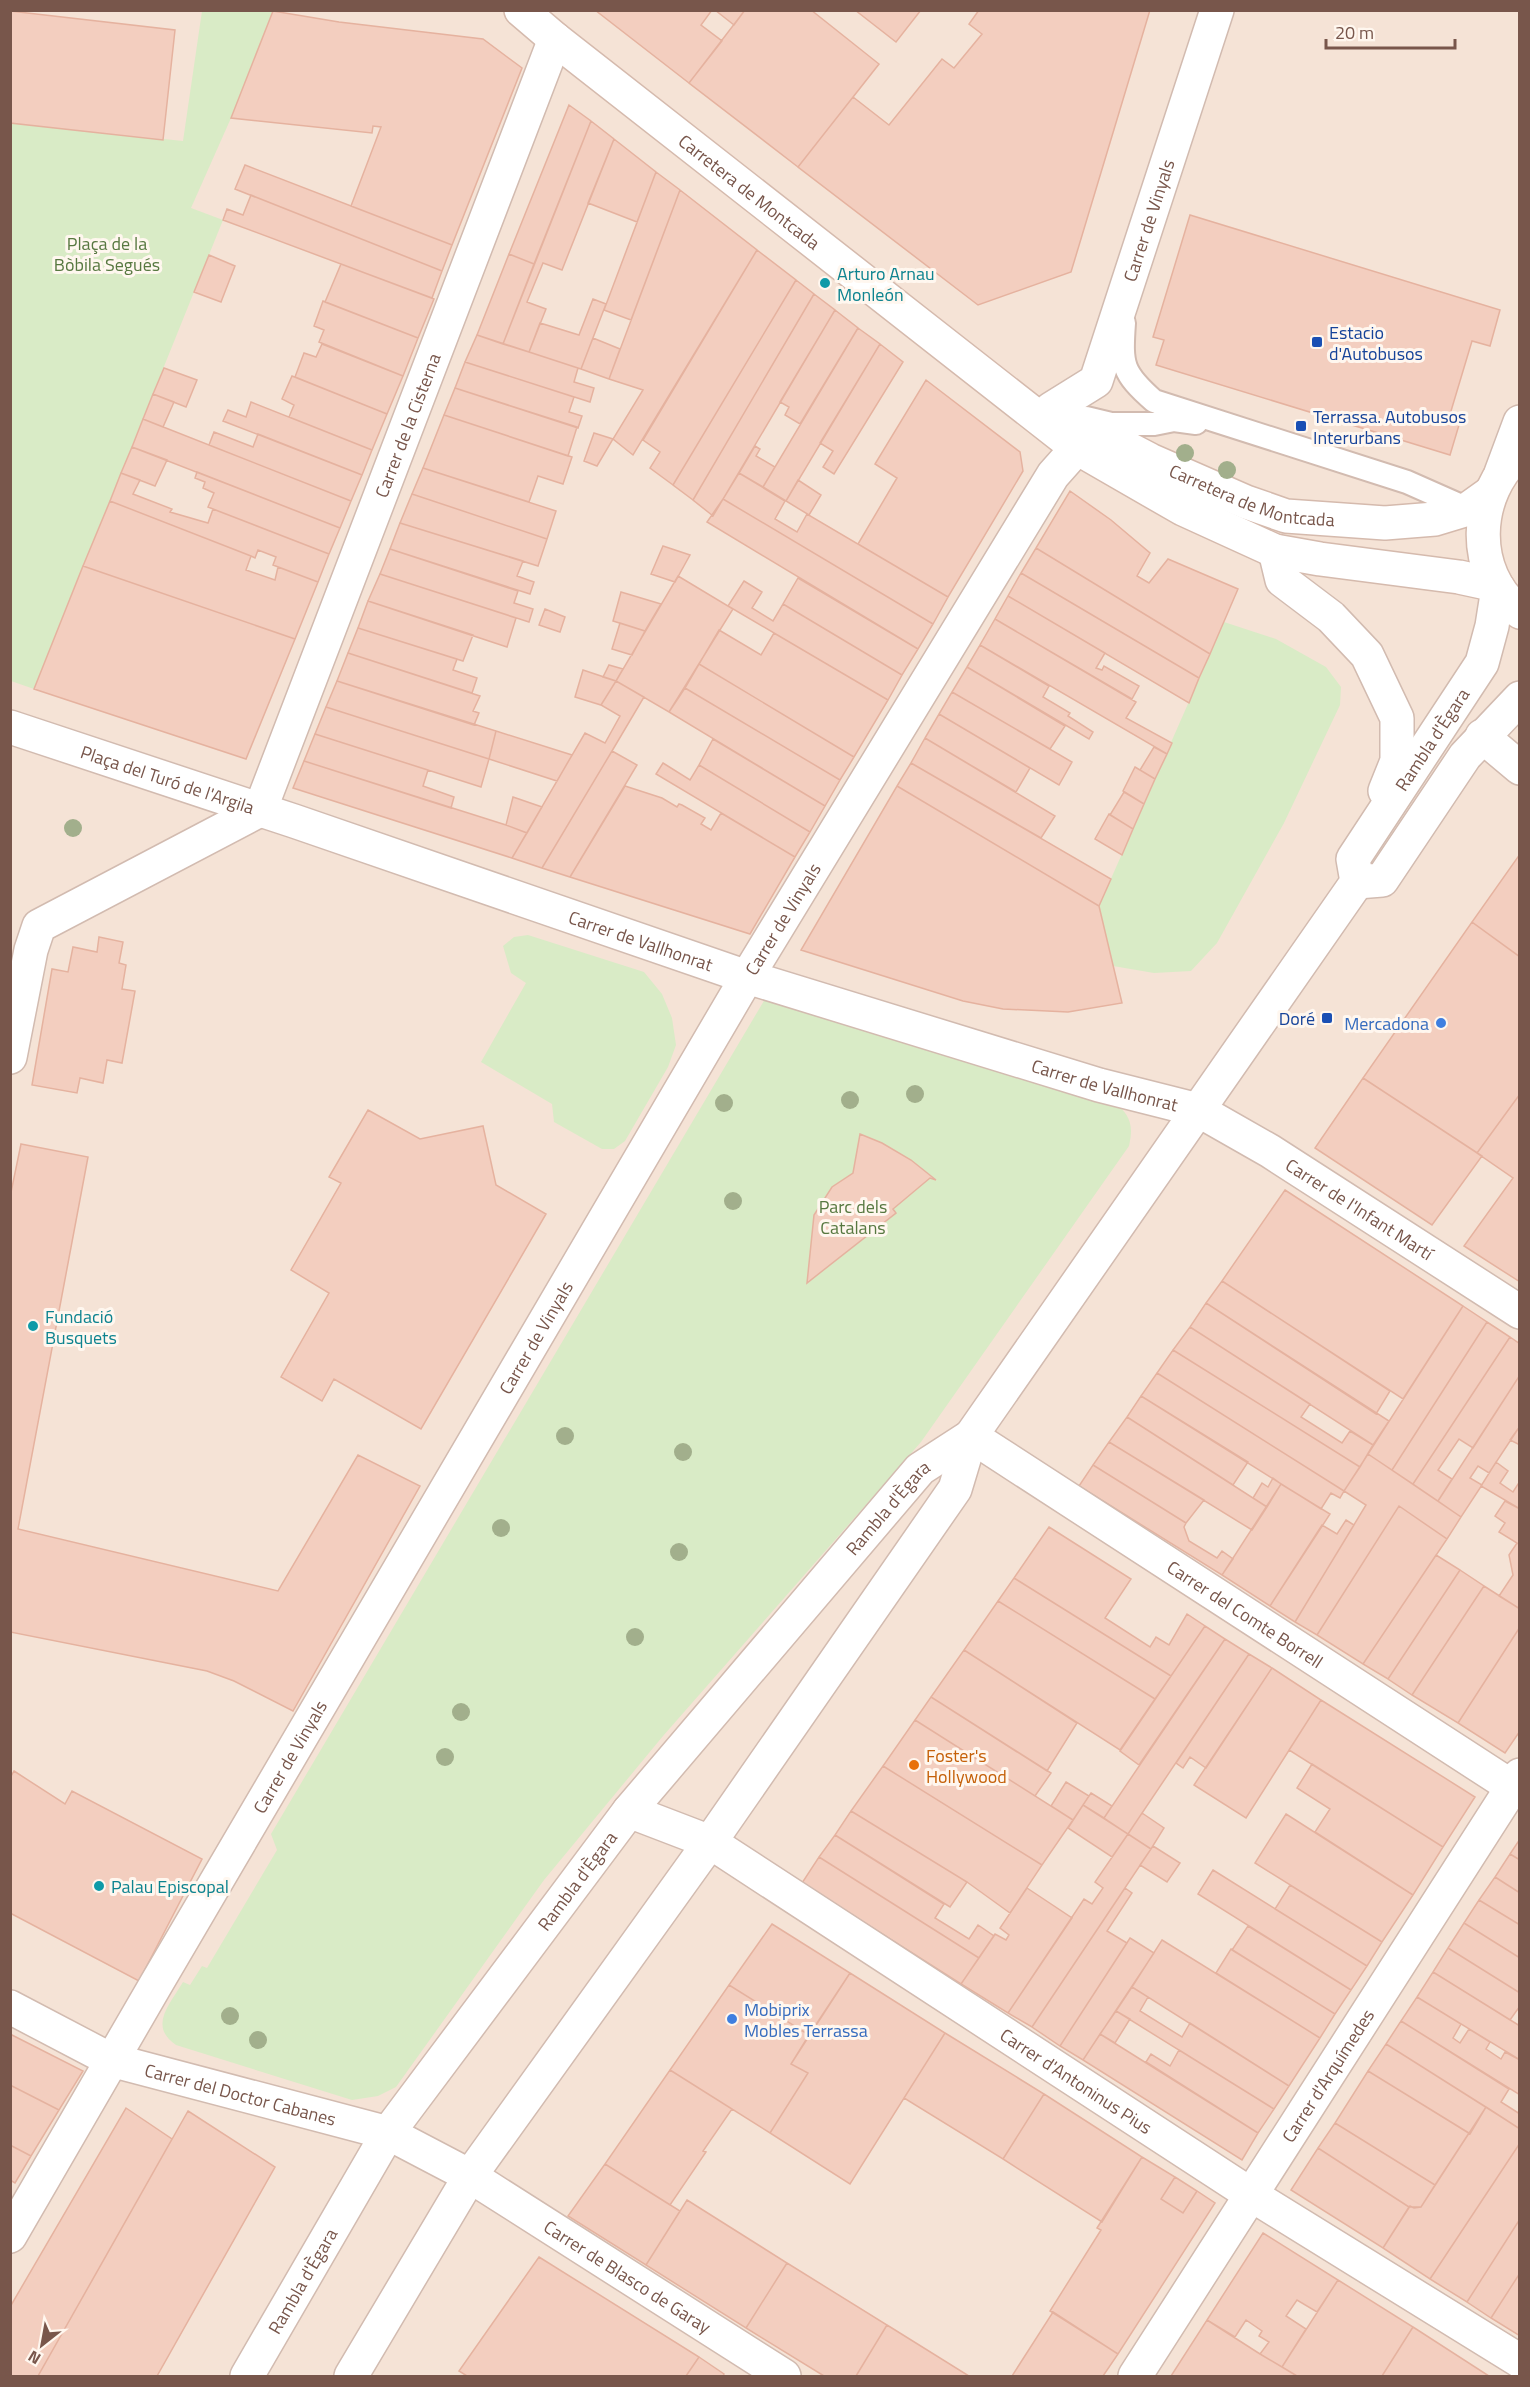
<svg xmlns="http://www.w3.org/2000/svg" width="1530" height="2387" viewBox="0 0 1530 2387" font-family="'Titillium Web',sans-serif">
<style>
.residential{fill:#f5e3d6}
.green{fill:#d9ebc6}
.building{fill:#f3cebf;stroke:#e5b29f;stroke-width:1.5}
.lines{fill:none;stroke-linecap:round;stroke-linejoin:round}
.lane-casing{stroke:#d2bbb0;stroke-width:26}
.street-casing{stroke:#d2bbb0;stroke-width:36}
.secondary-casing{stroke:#d5baad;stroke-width:36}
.lane{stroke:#fff;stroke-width:22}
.street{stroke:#fff;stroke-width:33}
.secondary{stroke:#fff;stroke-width:33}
.tree{fill:#a2af8c}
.culture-dot{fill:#0f9aa8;stroke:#fff7ef;stroke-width:2}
.transit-dot{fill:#1a4fb4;stroke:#fff7ef;stroke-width:2}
.shop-dot{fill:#3f7fe0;stroke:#fff7ef;stroke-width:2}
.food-dot{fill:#e8710a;stroke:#fff7ef;stroke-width:2}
.labels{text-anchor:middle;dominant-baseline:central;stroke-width:6;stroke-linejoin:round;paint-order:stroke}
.street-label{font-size:18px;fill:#78564b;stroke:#fff7ef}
.park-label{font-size:18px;fill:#577840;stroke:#fff7ef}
.culture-label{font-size:18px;fill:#0d838f;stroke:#fff7ef;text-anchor:start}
.transit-label{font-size:18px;fill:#164399;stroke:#fff7ef;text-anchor:start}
.shop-label{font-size:18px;fill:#366cbe;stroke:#fff7ef;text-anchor:end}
.food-label{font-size:18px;fill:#c56008;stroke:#fff7ef;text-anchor:start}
</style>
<rect width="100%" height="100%" fill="#fdf2e8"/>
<path class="residential" d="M11 11H1519V2376H11Z"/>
<path class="green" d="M202 11H273L231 118 191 208 223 220 34 689 11 681V123L183 141Z
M1224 622 1276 639 1326 667 1341 687 1340 705 1284 823 1217 943 1191 971 1154 973 1113 966 1099 906Z
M528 935 644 972 662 994 672 1018 676 1045 668 1067 625 1141 614 1149H602L554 1122 552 1104 481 1062 526 983 511 973 503 946 514 937Z
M765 999 1113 1101C1130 1115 1134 1124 1129 1146L921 1442 663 1736 544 1880 396 2087 378 2096 352 2100 176 2045C148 2026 170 2004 183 1982L190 1985 202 1966 207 1968 277 1850 271 1834Z"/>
<path class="building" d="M595 10H712L701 25 722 41 689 83Z
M715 10H745L734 25Z
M745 10H811L879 64 798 167 689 83Z
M855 10H921L896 42Z
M979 10H1150L1071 272 978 305 798 167 853 97 889 125 942 59 954 68 982 34 969 24Z
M10 11 175 30 163 140 10 123Z
M273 11 339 22 483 39 522 68 452 245 351 206 381 127 373 126 372 133 231 118Z
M569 105 591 121 534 264 509 254Z
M591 121 614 139 562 270 543 263 527 302 546 309 529 352 503 344Z
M614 139 656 172 637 222 588 203Z
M245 165 452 245 442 271 235 189Z
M656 172 680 190 631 320 604 310Z
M680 190 757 250 633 455 613 439 643 390 609 379Z
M251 195 442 271 432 298 223 220 227 209 243 215Z
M1190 215 1500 310 1490 346 1472 341 1448 421 1459 425 1450 455 1156 365 1164 340 1153 337Z
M757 250 796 280 673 485 650 468 660 452 643 440Z
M509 254 534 264 503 344 477 335Z
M209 255 235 266 221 302 194 292Z
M341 264 434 299 418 338 325 302Z
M796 280 814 294 693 500 673 485Z
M814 294 835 310 713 516 693 500Z
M593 299 606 304 581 369 529 352 540 323 579 335Z
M323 301 418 338 403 376 319 342 324 330 314 326Z
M835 310 858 328 800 424 785 415 789 407 780 402Z
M858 328 880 344 786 501 763 487Z
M477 335 578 368 574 382 594 388 590 402 465 362Z
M593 338 620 349 609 379 581 369Z
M322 344 403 376 387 414 295 377 304 353 316 357Z
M880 344 903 362 834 474 823 467 833 451 820 443Z
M465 362 574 397 569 412 582 416 578 428 455 388Z
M164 368 197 380 186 407 153 394Z
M292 376 387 414 372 450 289 417 294 405 282 399Z
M926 380 1020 452 1023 471 948 597 858 544 897 478 875 464Z
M455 388 577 427 568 456 444 415Z
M153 394 174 402 163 427 143 419Z
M251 402 372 450 362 475 223 421 228 410 246 417Z
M444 415 572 457 563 484 538 476 529 502 423 468Z
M143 419 351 501 340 528 132 447Z
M214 432 253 447 258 434 362 475 351 501 209 445Z
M594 433 613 439 597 466 584 461Z
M755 446 760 449 756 456 775 467 763 487 739 473Z
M132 447 167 460 155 486 121 473Z
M423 468 556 511 547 539 412 494Z
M197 472 340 528 329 554 208 507 214 493 203 488 205 482 195 478Z
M121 473 140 480 133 494 172 509 170 512 208 523 213 509 329 554 318 582 273 565 276 557 258 550 255 558 251 556 110 501Z
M739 473 785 501 775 519 797 532 807 514 948 597 933 624 723 499Z
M798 480 821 495 809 515 786 501Z
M1070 491 1111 520 1150 553 1137 576 1149 583 1168 559 1238 589 1210 654 1036 548Z
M412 494 547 539 538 566 400 523Z
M723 499 933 624 918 649 707 522Z
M110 501 251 556 246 570 275 580 278 567 318 582 295 639 83 566Z
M400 523 523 561 517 576 534 582 530 594 390 549Z
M663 546 690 555 675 582 651 574Z
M1036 548 1210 654 1199 678 1021 573Z
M390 549 518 591 514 603 533 609 529 622 380 574Z
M83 566 295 639 246 759 34 689Z
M1021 573 1199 678 1189 703 1008 596Z
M380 574 516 618 507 647 368 601Z
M678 576 733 609 669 712 616 681Z
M798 578 918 649 902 675 783 604Z
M744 581 762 592 752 608 773 621 783 604 902 675 888 700 728 606Z
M621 592 661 604 645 631 613 621Z
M1008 596 1105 653 1096 668 1102 670 1104 666 1139 686 1132 699 995 619Z
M368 601 473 635 463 661 358 628Z
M545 609 565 617 560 632 539 625Z
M995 619 1136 702 1126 718 1172 743 1167 754 980 645Z
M620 623 645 631 632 655 612 649Z
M358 628 457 659 453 670 477 678 472 693 348 653Z
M719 630 761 655 774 633 888 700 854 757 699 664Z
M980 645 1049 686 1043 697 1070 713 1068 716 1093 732 1089 739 967 667Z
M348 653 480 696 473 711 479 713 474 725 337 681Z
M699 664 854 757 840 780 685 688Z
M609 665 623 669 616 681 603 677Z
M967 667 1065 726 1050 749 952 692Z
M583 670 616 681 601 705 575 697Z
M337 681 496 731 489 759 326 707Z
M616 681 644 697 612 751 542 868 512 858 585 733 605 743 620 716 601 705Z
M685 688 840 780 825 806 669 712Z
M952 692 1072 762 1059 785 939 714Z
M326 707 489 759 481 787 315 734Z
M939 714 1030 768 1016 792 925 738Z
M496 731 572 755 557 781 489 759Z
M315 734 428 770 423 786 454 797 451 808 304 761Z
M925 738 1055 816 1041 838 911 763Z
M713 739 825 806 810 832 699 765Z
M1154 747 1167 754 1155 779 1140 770Z
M612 751 637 765 570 877 542 868Z
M304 761 506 825 527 833 512 858 293 788Z
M663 763 690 780 699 765 810 832 795 857 656 774Z
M911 763 1111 879 1099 906 897 786Z
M1135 767 1155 779 1144 804 1123 791Z
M625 786 662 798 677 807 679 804 682 805 705 818 701 824 711 830 721 813 795 857 750 934 570 877Z
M897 786 1099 906 1122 1003 1068 1012 1003 1009 963 1001 801 950Z
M1124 792 1144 804 1133 829 1110 815Z
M513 797 542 807 527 833 506 825Z
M1109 814 1133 829 1122 855 1095 839Z
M1520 854V957L1472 922Z
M1472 922 1520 957V1094L1477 1153 1363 1078Z
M99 937 123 942 119 963 126 965 122 989 135 991 122 1063 107 1060 103 1083 80 1078 77 1093 32 1085 52 969 68 972 73 947 97 952Z
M1363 1078 1482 1156 1432 1225 1315 1148Z
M1520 1094V1282L1464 1246 1513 1178 1477 1153Z
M368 1110 420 1139 483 1126 496 1185 546 1214 421 1429 334 1379 322 1401 281 1377 329 1293 291 1270 341 1183 329 1177Z
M860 1134 882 1143 911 1160 936 1180 930 1178 893 1209 896 1213 807 1283 814 1215 832 1187 853 1173Z
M21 1144 88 1157 18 1529 278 1591 358 1455 420 1486 293 1711 234 1681 207 1671 10 1632V1197Z
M1285 1190 1463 1306 1403 1399 1222 1281Z
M1222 1281 1390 1391 1376 1414 1206 1303Z
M1206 1303 1389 1421 1373 1445 1190 1327Z
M1463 1306 1487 1322 1392 1470 1368 1454Z
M1487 1322 1510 1337 1413 1484 1392 1470Z
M1190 1327 1310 1404 1301 1417 1342 1443 1350 1431 1373 1445 1360 1467 1173 1350Z
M1510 1337 1520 1344V1375L1473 1448 1459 1439 1438 1470 1452 1479 1438 1501 1413 1484Z
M1173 1350 1360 1467 1344 1491 1157 1373Z
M1157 1373 1344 1491 1340 1498 1331 1493 1321 1509 1141 1396Z
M1520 1375V1426L1489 1473 1478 1466 1470 1478 1482 1485 1461 1517 1438 1501Z
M1141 1396 1248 1462 1233 1485 1127 1417Z
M1127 1417 1267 1507 1252 1530 1109 1442Z
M1520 1426V1445L1510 1440Z
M1109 1442 1204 1500 1186 1523 1093 1465Z
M1368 1454 1461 1517 1447 1539 1399 1506 1317 1635 1295 1622 1366 1505 1344 1491Z
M1496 1462 1508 1471 1500 1483 1513 1492 1520 1481V1509L1481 1486Z
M1093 1465 1186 1523 1184 1527 1189 1541 1217 1558 1222 1551 1233 1559 1222 1575 1079 1486Z
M1273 1478 1281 1484 1267 1507 1253 1498 1262 1483 1268 1487Z
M1281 1484 1330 1514 1270 1606 1222 1575Z
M1505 1501 1520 1509V1545L1499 1532 1505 1523 1495 1516Z
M1399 1506 1447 1539 1363 1664 1317 1635Z
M1346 1520 1354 1525 1295 1622 1270 1606 1322 1525 1337 1534Z
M1049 1527 1131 1579 1105 1618 1150 1647 1156 1637 1169 1645 1187 1614 1205 1626 1171 1676 1014 1578Z
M1517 1543 1520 1545V1609L1499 1596 1513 1575 1509 1555Z
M1436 1555 1460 1570 1388 1679 1363 1664Z
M1460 1570 1484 1586 1412 1695 1388 1679Z
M1014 1578 1171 1676 1155 1699 998 1601Z
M1484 1586 1520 1609V1627L1458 1723 1412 1695Z
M998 1601 1155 1699 1120 1750 964 1650Z
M1205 1626 1225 1639 1139 1765 1120 1751Z
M1520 1627V1731L1505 1753 1458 1723Z
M1225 1639 1249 1654 1128 1834 1104 1818Z
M964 1650 1077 1723 1047 1771 931 1697Z
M1249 1654 1272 1668 1206 1768 1190 1757 1183 1768 1176 1763Z
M1272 1668 1321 1700 1246 1818 1194 1785Z
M931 1697 1051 1773 1035 1796 915 1720Z
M1321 1700 1475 1797 1443 1847 1289 1750Z
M915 1720 1073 1820 1042 1865 883 1766Z
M1312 1764 1443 1847 1413 1895 1315 1832 1330 1809 1297 1788Z
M883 1766 1042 1865 1010 1913 967 1882 851 1811Z
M14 1771 65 1804 72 1791 202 1859 139 1981 10 1913V1778Z
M1066 1782 1089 1796 1073 1820 1051 1806Z
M1091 1793 1112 1806 1104 1818 1083 1805Z
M1083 1805 1128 1834 1112 1857 1068 1828Z
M851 1811 967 1882 950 1907 835 1835Z
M1142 1813 1164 1828 1151 1849 1128 1834Z
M1286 1814 1413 1895 1382 1942 1255 1863Z
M1128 1834 1151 1849 1032 2027 1008 2013 1084 1899 1092 1904 1103 1888 1095 1882Z
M835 1835 944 1904 935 1918 969 1939 978 1925 994 1936 979 1958 819 1857Z
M1520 1839V1860L1510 1854Z
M1153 1846 1180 1863 1167 1882 1140 1865Z
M1510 1854 1520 1860V1893L1495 1877Z
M819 1857 979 1958 961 1984 802 1883Z
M1213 1870 1367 1966 1351 1990 1198 1894Z
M1495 1877 1520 1893V1925L1479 1900Z
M1290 1885 1382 1942 1367 1966 1275 1909Z
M1027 1888 1072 1918 1008 2013 961 1984 995 1934 1006 1940 1009 1935 1000 1928Z
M1125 1888 1132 1893 1107 1931 1127 1943 1060 2046 1032 2027Z
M1479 1900 1520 1925V1958L1464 1923Z
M1464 1923 1520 1958V1993L1448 1948Z
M772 1924 850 1973 809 2035 729 1985Z
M1248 1926 1351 1990 1335 2014 1232 1950Z
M1130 1938 1154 1953 1083 2060 1060 2046Z
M1162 1940 1320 2038 1289 2086 1132 1987Z
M1448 1948 1520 1993V2006L1510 2020 1433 1972Z
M1231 1949 1335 2014 1320 2038 1216 1973Z
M1433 1972 1520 2026V2060L1417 1997Z
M850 1973 945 2033 850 2184 770 2133 808 2073 791 2064Z
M729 1985 809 2035 791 2064 808 2073 770 2133 670 2070Z
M1132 1987 1148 1997 1140 2011 1182 2037 1190 2023 1289 2086 1274 2109 1116 2011Z
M1417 1997 1461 2024 1453 2038 1460 2043 1469 2029 1490 2042 1486 2049 1501 2059 1505 2052 1520 2060V2095L1401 2021Z
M1116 2011 1130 2019 1115 2043 1100 2034Z
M1401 2021 1509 2089 1501 2102 1520 2114V2129L1386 2044Z
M945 2033 1044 2094 1003 2159 904 2098Z
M10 2034 83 2071 59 2110 10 2085Z
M1100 2034 1258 2133 1242 2160 1083 2060Z
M1386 2044 1486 2107 1470 2134 1368 2071Z
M1179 2050 1274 2109 1258 2133 1146 2062 1151 2054 1170 2066Z
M670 2070 732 2109 703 2151 706 2152 670 2205 605 2164Z
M1368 2071 1469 2133 1435 2185 1335 2123Z
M10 2085 59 2110 31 2156 10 2145Z
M1044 2094 1142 2157 1102 2222 1003 2159Z
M1486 2107 1520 2129V2143L1430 2279 1383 2248 1410 2206 1414 2208 1421 2207Z
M126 2108 172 2139 38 2376H10V2307Z
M188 2111 275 2167 157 2376H38Z
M1335 2123 1435 2185 1421 2207H1409L1318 2148Z
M1520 2143V2219L1467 2302 1430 2279Z
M10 2145 31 2156 15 2183 10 2180Z
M1318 2148 1409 2207 1383 2248 1291 2190Z
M1142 2157 1175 2177 1161 2199 1183 2213 1197 2191 1215 2203 1118 2354 1050 2311 1101 2230 1097 2228Z
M605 2164 680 2211 646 2265 568 2216Z
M1175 2177 1197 2191 1183 2213 1161 2199Z
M687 2200 787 2263 746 2328 646 2265Z
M1520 2219V2273L1491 2318 1467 2302Z
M1263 2233 1338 2280 1317 2312 1297 2300 1286 2316 1306 2329 1282 2367 1260 2354 1269 2342 1259 2336 1262 2331 1246 2320 1235 2337 1207 2320Z
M539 2257 699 2357 686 2376H467L459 2371Z
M787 2263 887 2325 856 2376H824L746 2328Z
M1520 2273V2336L1491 2318Z
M1338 2280 1413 2327 1382 2376H1297L1282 2367Z
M1053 2312 1118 2354 1103 2376H1012Z
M1207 2320 1260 2354 1297 2376H1171Z
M887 2325 969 2376H856Z
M1413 2327 1489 2376H1382Z
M699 2357 724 2374 723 2376H686Z"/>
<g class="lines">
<defs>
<path id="lane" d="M1124 323C1121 365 1122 373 1154 401L1407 482 1468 509
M1086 418 1111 424H1154L1174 420 1196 423"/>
<g id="street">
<path id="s1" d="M1051 409 1096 381 1217 10"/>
<path d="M1501 473 1520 422"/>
<path d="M1275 551 1282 580 1331 617 1367 655 1397 718V761L1385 791"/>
<path id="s2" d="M10 727 294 821 747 977 1099 1085 1198 1110 1270 1151 1520 1312"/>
<path d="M1482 736 1520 768"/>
<path id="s3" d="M260 810 555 39"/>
<path d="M1357 882 1382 880 1465 756 1520 698"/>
<path d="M10 1057 31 950 39 926 260 810"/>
<path id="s4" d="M971 1436 1520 1792"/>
<path id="s5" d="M629 1811 710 1842 1250 2194 1520 2361"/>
<path id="s6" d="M10 2007 111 2060 388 2133 470 2176 784 2376"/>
<path id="s7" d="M10 2236 155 1986 747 977 1053 475 1077 448"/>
<path id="s8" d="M247 2376 388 2133 629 1811 920 1469 971 1436"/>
<path id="s9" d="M351 2376 470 2176 710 1842 955 1489 971 1436 1357 882 1353 859 1482 663 1492 626 1498 588"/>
<path id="s10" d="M1135 2376 1520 1775"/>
</g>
<g id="secondary">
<path id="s11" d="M521 10 555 39 1077 448 1183 509 1275 551 1320 559 1459 577 1496 585"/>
<path id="s12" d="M1058 412 1150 460 1246 502 1286 516 1385 523 1435 519 1468 509 1489 494"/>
<path d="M1520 453C1473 493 1469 573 1520 612"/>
</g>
</defs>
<use href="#lane" class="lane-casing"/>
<use href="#street" class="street-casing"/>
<use href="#secondary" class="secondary-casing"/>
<use href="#lane" class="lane"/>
<use href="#street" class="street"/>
<use href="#secondary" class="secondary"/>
</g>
<g class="tree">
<circle cx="1185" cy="453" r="9"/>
<circle cx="1227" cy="470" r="9"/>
<circle cx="73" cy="828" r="9"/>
<circle cx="915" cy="1094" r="9"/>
<circle cx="850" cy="1100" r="9"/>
<circle cx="724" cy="1103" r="9"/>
<circle cx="733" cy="1201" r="9"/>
<circle cx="565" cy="1436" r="9"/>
<circle cx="683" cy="1452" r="9"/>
<circle cx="501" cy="1528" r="9"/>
<circle cx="679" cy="1552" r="9"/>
<circle cx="635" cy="1637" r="9"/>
<circle cx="461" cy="1712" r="9"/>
<circle cx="445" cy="1757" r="9"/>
<circle cx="230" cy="2016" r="9"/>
<circle cx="258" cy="2040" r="9"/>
</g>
<g class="culture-dot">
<circle cx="825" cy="283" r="6"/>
<circle cx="33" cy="1326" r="6"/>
<circle cx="99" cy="1886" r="6"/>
</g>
<g class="transit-dot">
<rect x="1311" y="336" width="12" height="12" rx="3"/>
<rect x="1295" y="420" width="12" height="12" rx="3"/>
<rect x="1321" y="1012" width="12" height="12" rx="3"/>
</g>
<g class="shop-dot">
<circle cx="1441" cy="1023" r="6"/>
<circle cx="732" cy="2019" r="6"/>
</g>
<circle class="food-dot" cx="914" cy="1765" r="6"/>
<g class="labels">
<g class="street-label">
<text stroke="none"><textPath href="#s11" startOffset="292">Carretera de Montcada</textPath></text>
<text stroke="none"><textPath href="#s1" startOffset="222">Carrer de Vinyals</textPath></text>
<text stroke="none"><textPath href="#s3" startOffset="412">Carrer de la Cisterna</textPath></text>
<text stroke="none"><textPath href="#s12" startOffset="213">Carretera de Montcada</textPath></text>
<text stroke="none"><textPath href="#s9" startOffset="1971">Rambla d'Ègara</textPath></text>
<text stroke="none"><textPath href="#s2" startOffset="166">Plaça del Turó de l'Argila</textPath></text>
<text stroke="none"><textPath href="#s7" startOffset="1527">Carrer de Vinyals</textPath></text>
<text stroke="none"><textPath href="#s2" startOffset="666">Carrer de Vallhonrat</textPath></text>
<text stroke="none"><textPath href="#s2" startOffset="1152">Carrer de Vallhonrat</textPath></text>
<text stroke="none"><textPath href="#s2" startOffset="1438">Carrer de l'Infant Martí</textPath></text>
<text stroke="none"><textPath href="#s7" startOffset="1041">Carrer de Vinyals</textPath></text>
<text stroke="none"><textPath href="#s8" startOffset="1082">Rambla d'Ègara</textPath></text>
<text stroke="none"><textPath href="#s4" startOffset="327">Carrer del Comte Borrell</textPath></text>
<text stroke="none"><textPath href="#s7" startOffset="555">Carrer de Vinyals</textPath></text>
<text stroke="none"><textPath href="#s8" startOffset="596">Rambla d'Ègara</textPath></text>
<text stroke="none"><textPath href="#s10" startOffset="357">Carrer d'Arquímedes</textPath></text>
<text stroke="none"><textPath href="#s5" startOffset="524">Carrer d'Antoninus Pius</textPath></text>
<text stroke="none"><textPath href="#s6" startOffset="248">Carrer del Doctor Cabanes</textPath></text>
<text stroke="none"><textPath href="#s6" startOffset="680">Carrer de Blasco de Garay</textPath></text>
<text stroke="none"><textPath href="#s8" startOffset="110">Rambla d'Ègara</textPath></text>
</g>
<g class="park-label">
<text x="107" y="243">Plaça de la<tspan x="107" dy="21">Bòbila Segués</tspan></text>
<text x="853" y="1206">Parc dels<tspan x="853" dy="21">Catalans</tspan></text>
</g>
<g class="culture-label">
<text x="837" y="273">Arturo Arnau<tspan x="837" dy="21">Monleón</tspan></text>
<text x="45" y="1316">Fundació<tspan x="45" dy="21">Busquets</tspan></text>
<text x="111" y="1886">Palau Episcopal</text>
</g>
<g class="transit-label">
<text x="1329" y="332">Estacio<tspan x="1329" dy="21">d'Autobusos</tspan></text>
<text x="1313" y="416">Terrassa. Autobusos<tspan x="1313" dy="21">Interurbans</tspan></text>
<text x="1315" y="1018" text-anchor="end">Doré</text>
</g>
<g class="shop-label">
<text x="1429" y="1023">Mercadona</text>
<text x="744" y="2009" text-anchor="start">Mobiprix<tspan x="744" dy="21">Mobles Terrassa</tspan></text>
</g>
<g class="food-label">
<text x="926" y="1755">Foster's<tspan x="926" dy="21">Hollywood</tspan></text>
</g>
</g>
<rect width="1530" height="2387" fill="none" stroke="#78564b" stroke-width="24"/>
<g transform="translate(42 2345) rotate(211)" stroke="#fff7ef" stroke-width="4.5" paint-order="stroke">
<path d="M0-4.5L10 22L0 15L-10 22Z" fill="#78564b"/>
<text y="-9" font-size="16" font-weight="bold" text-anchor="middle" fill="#78564b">N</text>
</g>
<path d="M1326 39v9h129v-9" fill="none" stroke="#78564b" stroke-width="3"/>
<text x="1335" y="39" font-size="18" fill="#78564b" stroke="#fff7ef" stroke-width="4.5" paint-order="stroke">20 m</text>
</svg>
